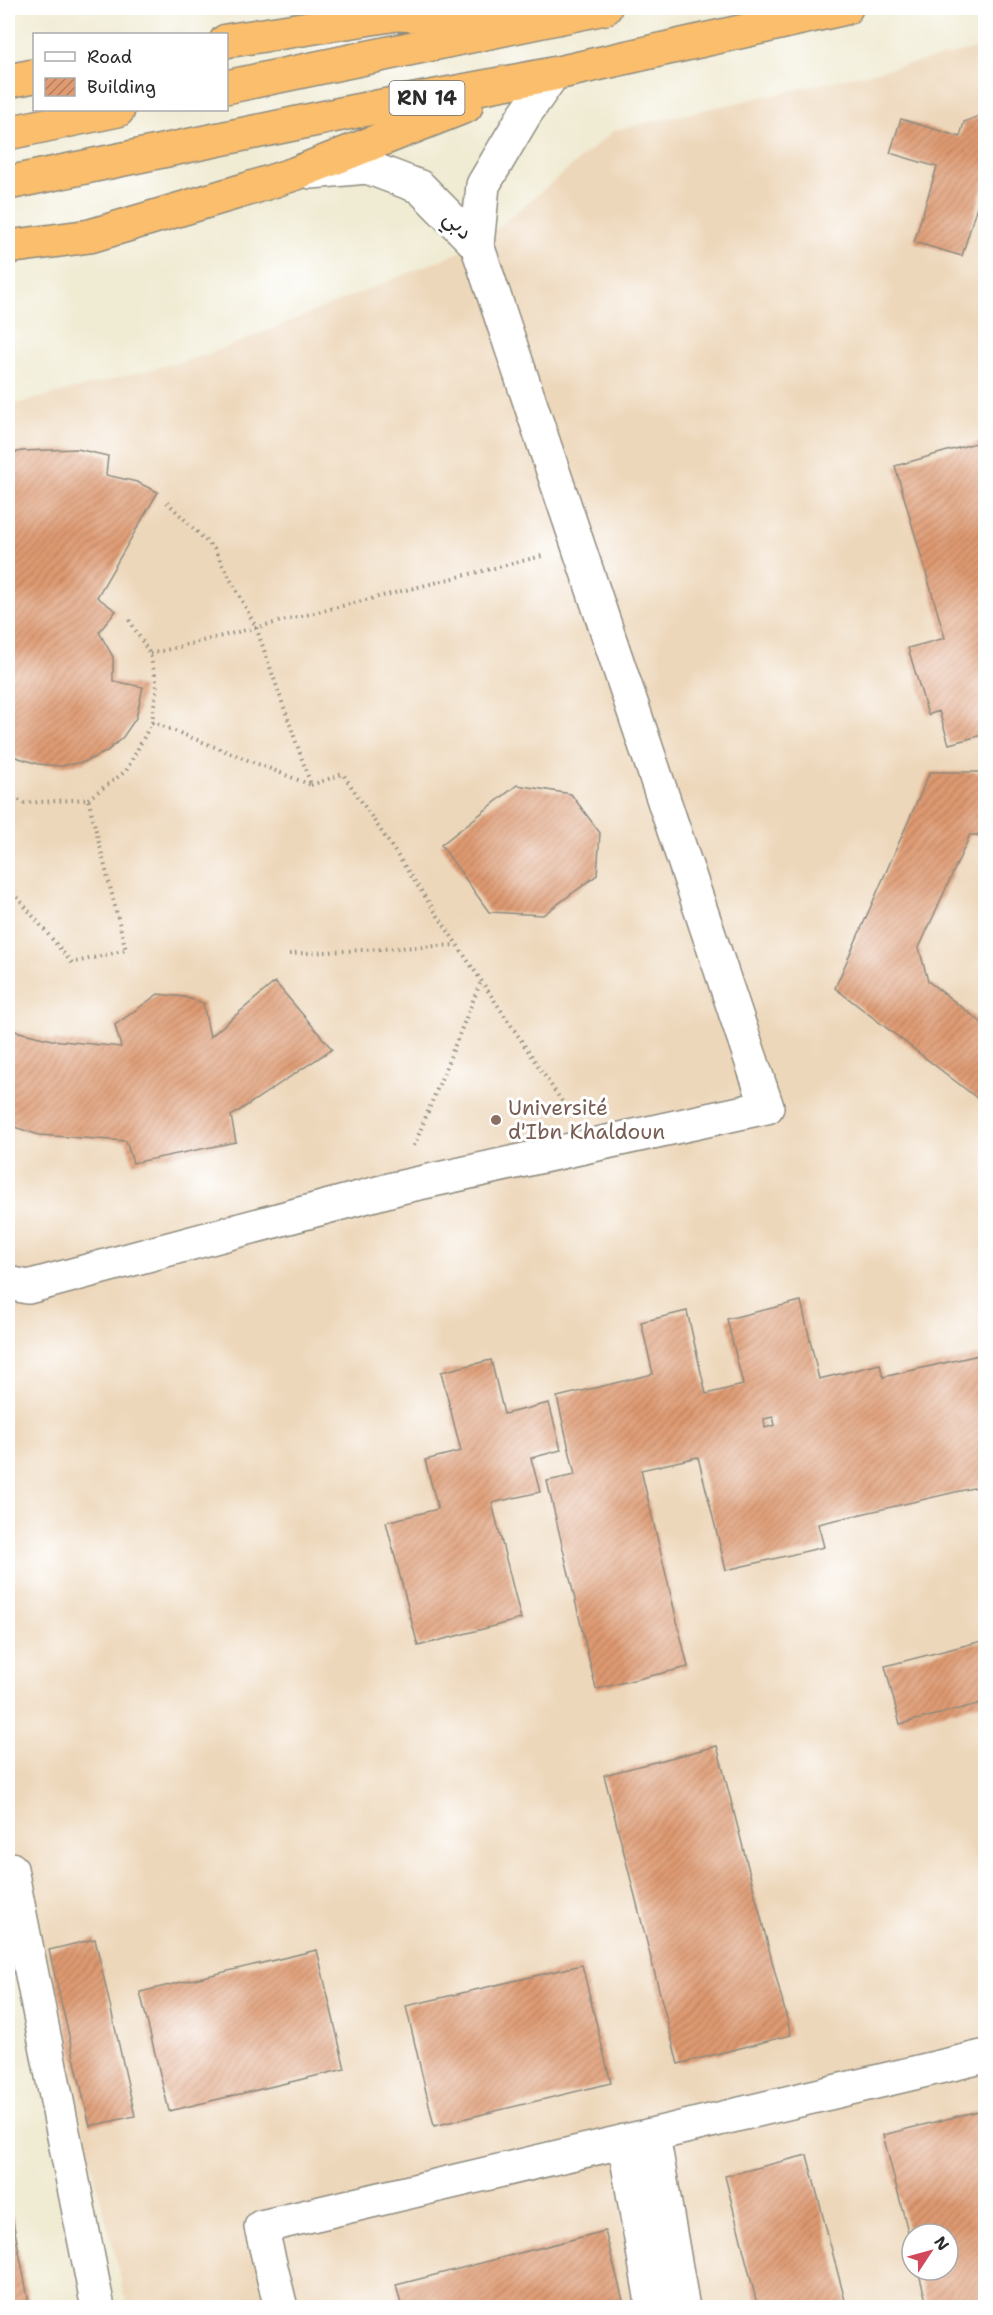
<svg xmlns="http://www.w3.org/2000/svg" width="993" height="2315" viewBox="0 0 993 2315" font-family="'Shantell Sans','Playpen Sans Arabic',sans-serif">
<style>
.built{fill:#edd7ba;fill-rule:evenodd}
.building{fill:url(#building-hatch);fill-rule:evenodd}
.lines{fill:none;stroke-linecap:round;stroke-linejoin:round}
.minor-casing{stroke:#8e8b7f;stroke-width:36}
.highway-casing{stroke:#8e8b7f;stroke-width:36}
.path{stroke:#8e8b7f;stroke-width:4;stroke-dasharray:1.5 4.5;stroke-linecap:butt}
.minor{stroke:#fff;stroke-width:33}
.highway{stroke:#fabe6d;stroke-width:33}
.education-dot{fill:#8d6e63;stroke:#fff;stroke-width:2}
.labels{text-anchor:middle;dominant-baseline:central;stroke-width:6;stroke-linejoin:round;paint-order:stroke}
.shield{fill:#fff;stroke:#6b6b6b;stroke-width:1.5}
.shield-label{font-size:20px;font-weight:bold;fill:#2b2b2b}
.street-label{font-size:21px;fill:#2b2b2b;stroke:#fff}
.education-label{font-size:21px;fill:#785e54;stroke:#fff;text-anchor:start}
</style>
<defs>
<pattern id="building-hatch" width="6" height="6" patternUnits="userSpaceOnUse" patternTransform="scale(1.5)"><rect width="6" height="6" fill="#df9a71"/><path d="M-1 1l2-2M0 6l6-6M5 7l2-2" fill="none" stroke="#b57e5d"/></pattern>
</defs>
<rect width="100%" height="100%" fill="#fff"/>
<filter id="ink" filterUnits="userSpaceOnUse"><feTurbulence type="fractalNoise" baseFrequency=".0167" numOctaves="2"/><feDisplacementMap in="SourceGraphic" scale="12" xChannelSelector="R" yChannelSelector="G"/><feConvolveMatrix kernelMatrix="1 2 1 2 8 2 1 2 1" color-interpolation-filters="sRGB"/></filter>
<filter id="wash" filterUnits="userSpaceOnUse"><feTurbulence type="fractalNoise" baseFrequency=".008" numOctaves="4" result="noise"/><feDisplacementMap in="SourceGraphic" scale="24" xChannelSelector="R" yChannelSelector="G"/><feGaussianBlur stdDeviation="1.35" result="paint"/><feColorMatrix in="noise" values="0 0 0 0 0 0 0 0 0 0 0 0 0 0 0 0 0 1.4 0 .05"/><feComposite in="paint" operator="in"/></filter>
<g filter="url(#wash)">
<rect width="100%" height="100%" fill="#f0ebd3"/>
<path class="built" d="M985 47V2307H128L8 1833V406L207 355 477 245 615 130ZM912 2234H948V2270H912Z"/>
<g id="blocks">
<path class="building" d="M986 113V183H984L962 256 914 242 937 167 890 153 901 119 960 137 964 122Z
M986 440V734L949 744 939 711 928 715 908 648 945 638 895 466Z
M77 449 108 456 106 475 137 482 158 492 97 597 116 611 99 632 113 657V681L143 687 136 718 123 737 106 752 84 762 61 766 38 764 16 757 8 751V454L22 451Z
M930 772H986V835H970L919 948 928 981 986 1026V1105L835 988Z
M517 785 571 794 600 833 597 875 543 915 489 912 441 845Z
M275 982 332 1049 231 1116 236 1142 133 1163 126 1141 39 1135 8 1125V1050L10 1051 15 1031 52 1040 121 1047 115 1025 158 994 184 997 203 1003 210 1037Z
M801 1301 819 1379 880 1364 883 1377 979 1355 986 1383V1485L818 1524 824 1547 726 1570 698 1457 641 1470 688 1667 596 1689 547 1481 575 1475 557 1397 653 1374 641 1322 687 1311 706 1394 743 1385 727 1319ZM773 1417 775 1425 765 1428 764 1419Z
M491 1360 504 1414 549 1403 561 1450 531 1458 540 1492 492 1503 521 1619 418 1646 386 1522 438 1509 425 1460 461 1451 441 1372Z
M986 1640V1702L900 1724 885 1666Z
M717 1746 791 2035 678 2064 604 1775Z
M95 1939 135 2116 90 2126 49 1950Z
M317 1950 345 2069 169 2111 140 1992Z
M582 1965 611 2083 434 2126 406 2006Z
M986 2109V2308H928L918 2270H948V2234H912L911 2243 883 2135Z
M807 2155 847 2308H758L725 2176Z
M8 2201H9L30 2308H8Z
M605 2231 625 2308H402L396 2285Z"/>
</g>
</g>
<g filter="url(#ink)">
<use href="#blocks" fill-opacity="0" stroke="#8e8b7f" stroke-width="1.5"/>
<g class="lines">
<defs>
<path id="minor" d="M311 172 367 167 420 187 477 245 483 185 525 114 553 74
M8 1283 28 1287 397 1188 767 1107 477 245
M8 1870 11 1869 98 2308
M653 2135 683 2308
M624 2141 653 2308
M281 2308 261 2227 986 2056"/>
<path id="highway" d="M226 41 397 14 498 19
M8 81 34 76
M226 87 605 8
M8 133 118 110
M8 183 351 112 553 74 846 8
M8 247 90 236 248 189 294 174 466 106"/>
</defs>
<use href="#minor" class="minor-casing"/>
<use href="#highway" class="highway-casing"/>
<path class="path" d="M150 654 542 556
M152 722 311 785 256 627 214 549 166 501
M311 785 343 774 569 1112
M8 794 24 803 88 799 126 950 72 963 8 886
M88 799 126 771 152 722 157 685 150 654 128 618
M289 954 456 945
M414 1146 481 981"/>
<use href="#minor" class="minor"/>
<use href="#highway" class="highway"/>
</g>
</g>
<circle class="education-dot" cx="496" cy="1120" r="6"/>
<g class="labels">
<rect class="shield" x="389.5" y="81" width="75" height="34" rx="4.5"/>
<g class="shield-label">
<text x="427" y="98">RN 14</text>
</g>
<g class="street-label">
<text transform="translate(458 225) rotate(45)">دبي</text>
</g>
<g class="education-label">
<text x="508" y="1108">Université<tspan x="508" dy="24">d'Ibn Khaldoun</tspan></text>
</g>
</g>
<rect width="993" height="2315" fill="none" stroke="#fff" stroke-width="30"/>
<rect x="33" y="33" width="195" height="78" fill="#ffffff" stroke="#aaaaaa" stroke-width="1.5"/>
<rect x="45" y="52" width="30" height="9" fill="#ffffff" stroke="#aaaaaa" stroke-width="1.5"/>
<text x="87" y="63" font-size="18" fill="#2b2b2b">Road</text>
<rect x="45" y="78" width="30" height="18" fill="url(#building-hatch)" stroke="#aaaaaa" stroke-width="1.5"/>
<text x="87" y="93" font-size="18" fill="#2b2b2b">Building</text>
<g transform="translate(930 2252) rotate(54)"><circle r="28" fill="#ffffff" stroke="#aaaaaa" stroke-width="1.5"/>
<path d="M0-4.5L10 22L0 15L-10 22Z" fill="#d1495b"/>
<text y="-9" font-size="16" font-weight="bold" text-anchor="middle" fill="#2b2b2b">N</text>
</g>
</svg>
